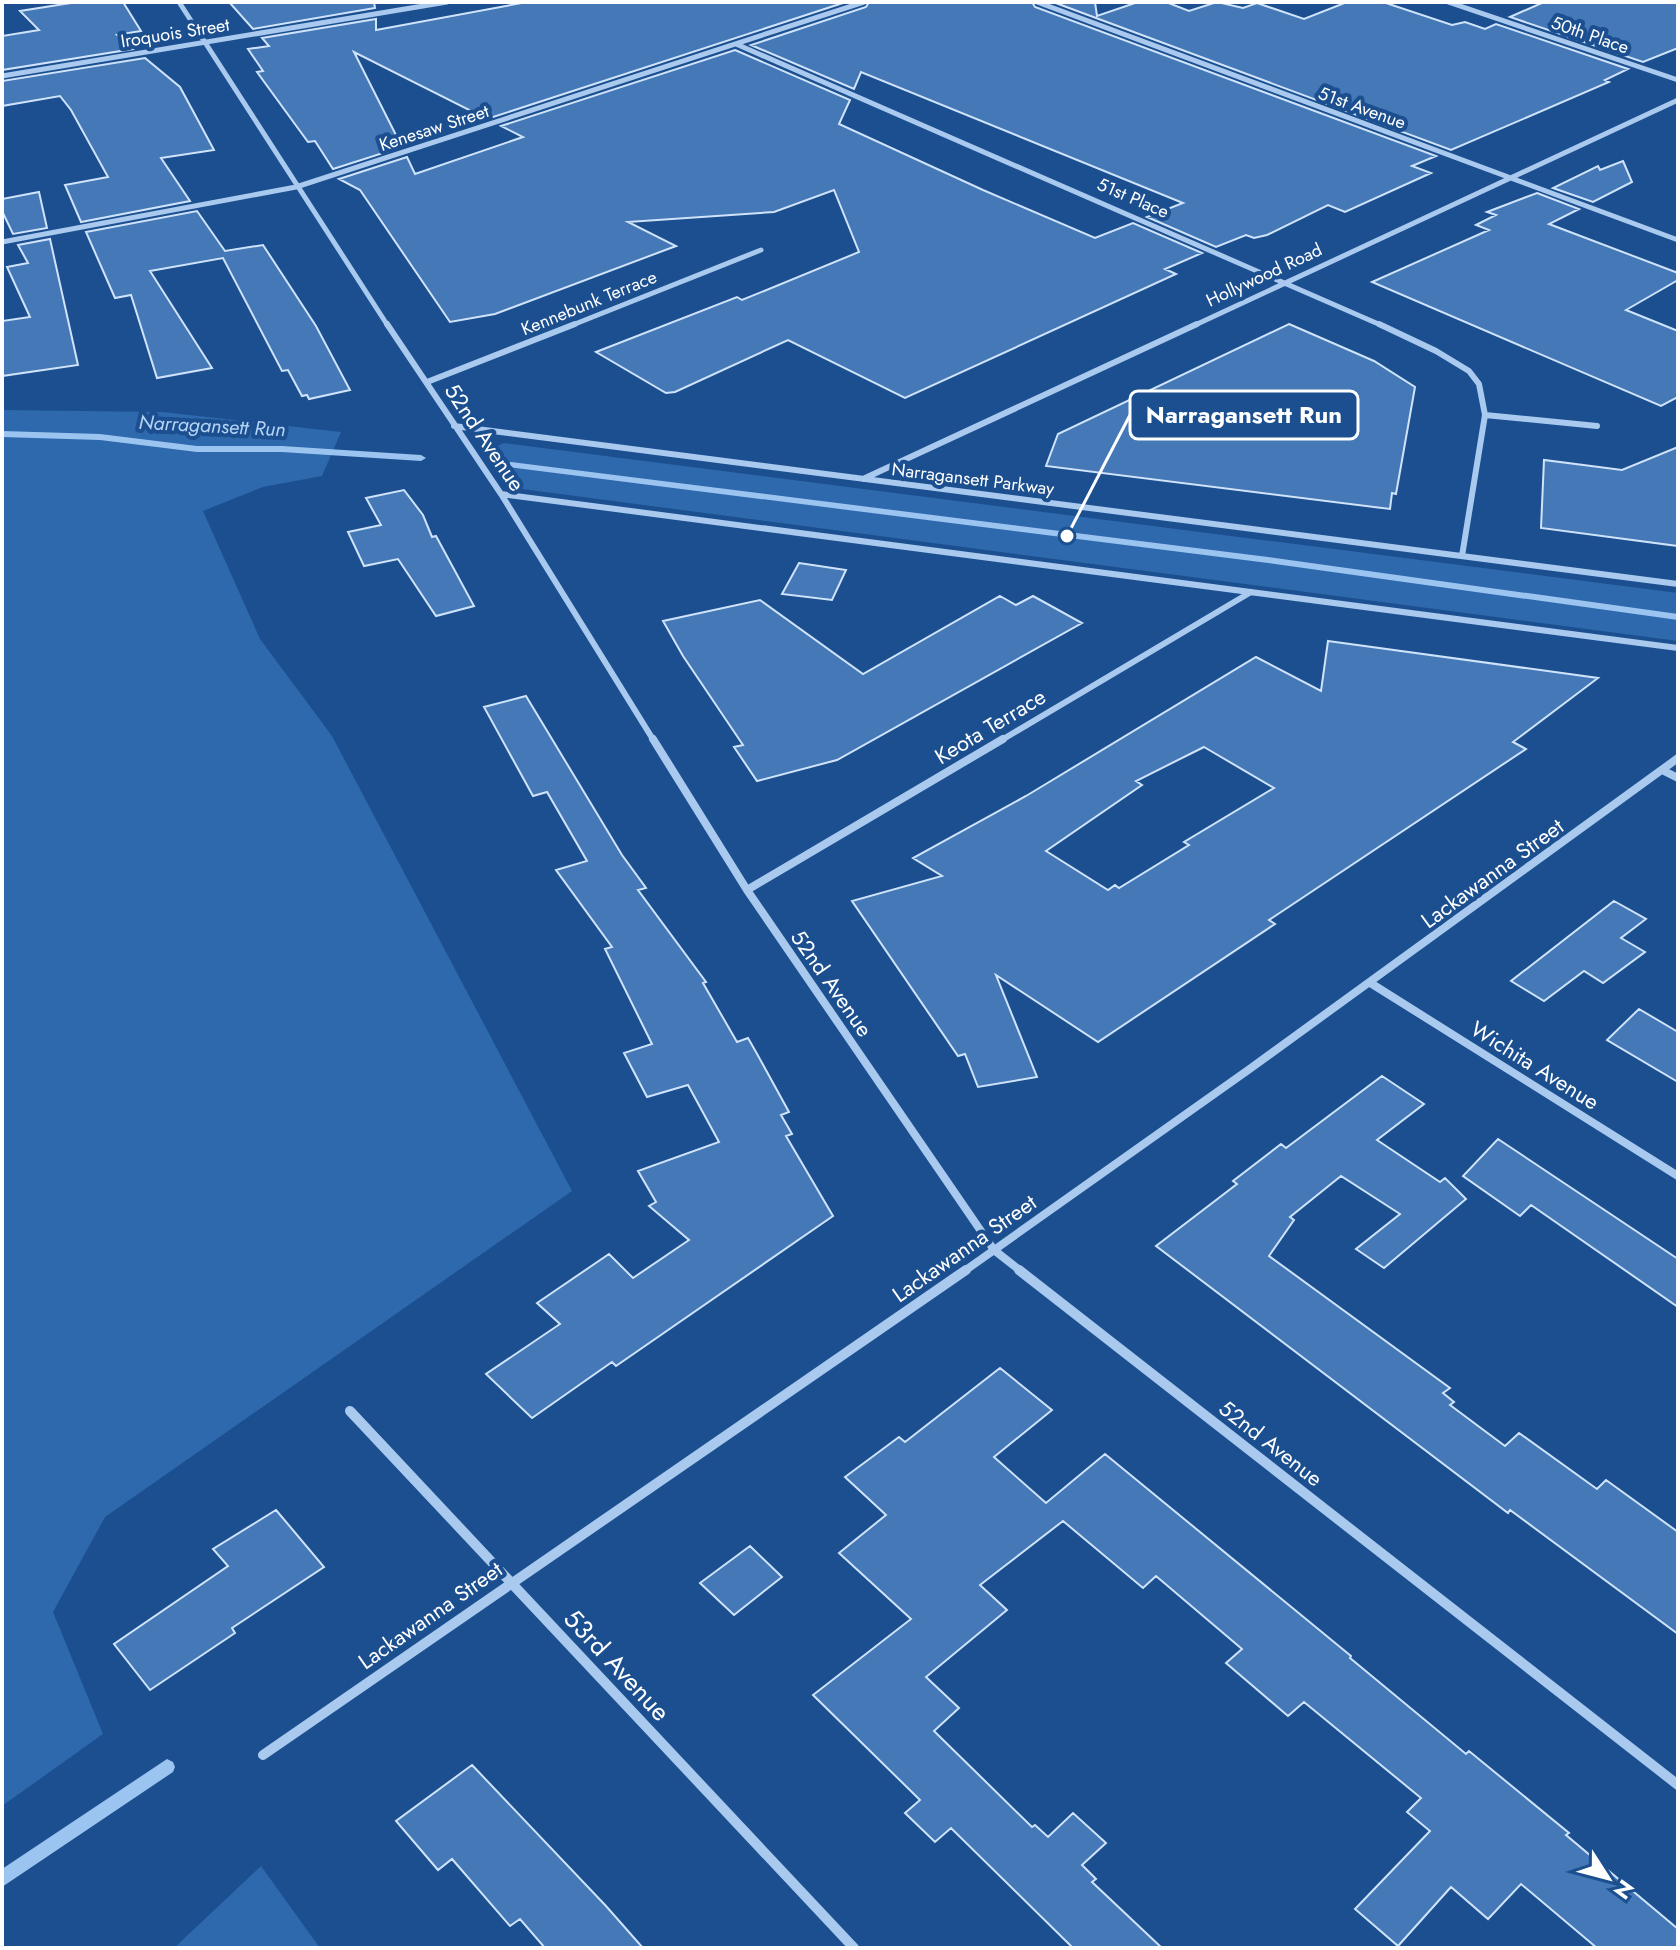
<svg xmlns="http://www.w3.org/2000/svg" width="1680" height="1950" viewBox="0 0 1680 1950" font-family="Jost,sans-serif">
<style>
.green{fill:#2e69ad}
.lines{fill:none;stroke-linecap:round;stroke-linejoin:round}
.stream{fill:#9cc4f0;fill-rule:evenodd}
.building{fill:#4478b7;stroke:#cfe3fa;stroke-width:2;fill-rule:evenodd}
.minor-far3{stroke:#a9c9ee;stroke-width:5}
.minor-far2{stroke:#a9c9ee;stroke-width:6}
.minor-far1{stroke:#a9c9ee;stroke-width:8}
.minor{stroke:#a9c9ee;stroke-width:10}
.labels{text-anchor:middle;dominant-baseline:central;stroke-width:8;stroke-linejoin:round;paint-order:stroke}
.far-street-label{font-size:18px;fill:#fff;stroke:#1b4f8f}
.far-water-label{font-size:20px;font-style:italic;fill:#b5d3f5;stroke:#1b4f8f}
.street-label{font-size:22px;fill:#fff;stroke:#1b4f8f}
.near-street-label{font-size:26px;fill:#fff;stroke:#1b4f8f}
.leader{fill:none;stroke:#fff;stroke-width:3}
.callout-dot{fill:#fff;stroke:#1b4f8f;stroke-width:3}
.callout{fill:#1b4f8f;stroke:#fff;stroke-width:3}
.callout-label{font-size:24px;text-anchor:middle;font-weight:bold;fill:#fff}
</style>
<rect width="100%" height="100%" fill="#1b4f8f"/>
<path class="green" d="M2 410 163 412 341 432 322 476 263 487 203 511 260 639 332 736 572 1191 105 1517 53 1612 103 1734 2 1806Z
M504 443 1678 593V641L522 489 486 451Z
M261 1866 320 1948H174Z"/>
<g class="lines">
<path class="stream" d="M2 431 100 434 197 446H282L421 455 426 458 421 461 282 452H197L100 440 2 437Z
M511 462 1275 558 1678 614V620L1275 564 508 467V463Z
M167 1759 173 1762 175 1767 173 1772 2 1887V1869Z"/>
</g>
<path class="building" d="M77 2H123L141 31 117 35 133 49 2 70V36L39 30 20 11Z
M229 2H374L375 8 253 29Z
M527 2H846L487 119 354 52 402 147 333 169 315 141 308 142 257 72 263 71 248 49 269 46 262 38 376 19V30Z
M869 2H1032L1035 7 1436 156 1412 166 1431 173 1345 212 1328 205 1267 235 1254 238 1246 235 1216 247 1147 217 1183 203 861 72 854 89 751 45 866 7Z
M1053 2H1095L1097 16 1138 2H1166L1189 11 1217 2 1243 8 1257 3 1304 19 1347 2H1383L1452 25 1465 22 1485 29 1496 24 1628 69 1605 80 1609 82 1451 150Z
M1544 2H1678V48L1643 62 1510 17Z
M735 50 850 100 839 124 983 190 1095 238 1133 223 1202 253 1165 269 1176 274 905 398 788 340 675 392 666 393 596 352 737 297 742 300 859 252 834 190 774 212 628 222 676 246 495 314 450 322 360 190 339 179 407 157 415 174 523 137 501 126Z
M145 58 180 87 214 150 161 158 190 201 81 222 65 185 108 177 71 110 60 96 2 106V81Z
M1623 161 1632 182 1593 202 1553 188 1598 166 1600 170Z
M39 192 47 228 13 234 2 211V199Z
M1537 193 1579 209 1549 224 1678 273V280L1626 310 1678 331V397L1661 406 1372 282 1489 230 1476 225 1496 215 1487 212Z
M197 211 225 251 263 245 316 326 350 390 309 399 307 395 302 396 288 370 282 371 223 258 150 271 212 368 157 378 131 295 115 298 86 232Z
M50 239 78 365 2 376V321L30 317 7 267 28 263 18 245Z
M1289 324 1374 361 1415 387 1396 494 1392 493 1390 509 1046 466 1058 434Z
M1678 447V546L1541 528 1544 460 1622 470Z
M404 490 423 515 432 537 436 536 474 606 436 616 398 559 364 566 348 532 381 525 366 498Z
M799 563 846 570 832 600 782 594Z
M1000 596 1016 605 1033 596 1082 623 837 760 757 781 734 747 743 745 683 656 663 621 760 600 863 674Z
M1328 641 1598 678 1513 742 1526 749 1269 920 1275 924 1098 1042 996 975 1037 1077 978 1087 965 1054 958 1056 852 901 942 876 913 858 1026 796 1256 657 1321 691ZM1204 747 1274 788 1184 842 1189 845 1119 888 1115 885 1108 890 1046 851 1142 785 1136 781Z
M526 696 622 855 646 888 638 890 706 982 703 983 737 1042 748 1038 756 1052 789 1112 781 1115 792 1134 786 1136 833 1216 616 1366 612 1362 532 1418 486 1374 560 1324 537 1303 609 1254 633 1278 689 1240 649 1206 656 1202 638 1171 719 1142 688 1085 647 1097 624 1053 652 1044 605 949 612 947 556 870 587 861 547 792 533 796 484 707Z
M1614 901 1646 919 1621 938 1645 952 1603 983 1584 971 1544 1001 1511 981Z
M1639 1009 1678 1032V1082L1607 1040Z
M1382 1076 1424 1104 1377 1140 1440 1182 1445 1178 1466 1199 1384 1268 1356 1249 1400 1214 1341 1176 1290 1217 1294 1220 1269 1256 1450 1388 1443 1393 1454 1402 1450 1405 1505 1446 1519 1433 1597 1489 1606 1480 1678 1532V1634L1510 1510 1508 1513 1156 1246 1237 1184 1233 1181 1281 1144 1286 1148Z
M1498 1139 1678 1259V1307L1531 1205 1520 1216 1463 1176Z
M1000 1368 1052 1410 994 1457 1046 1503 1105 1454 1351 1656 1350 1658 1466 1754 1469 1751 1569 1833 1566 1835 1678 1929V1948H1597L1521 1884 1488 1919 1451 1887 1398 1946 1355 1909 1430 1831 1407 1812 1421 1798 1304 1702 1288 1716 1226 1663 1242 1649 1156 1576 1143 1588 1063 1521 980 1585 1007 1610 926 1677 959 1708 934 1731 1032 1827 1035 1825 1048 1837 1073 1813 1106 1843 1082 1865 1096 1879 1092 1882 1162 1948H1073L951 1828 935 1842 905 1813 920 1800 813 1695 911 1619 839 1553 886 1515 845 1477 899 1437 905 1442Z
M276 1510 324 1567 232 1628 235 1633 150 1690 114 1644 228 1566 213 1549Z
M750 1546 782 1577 734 1615 700 1583Z
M472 1765 606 1906 643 1948H545L520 1919 510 1926 452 1859 438 1870 396 1821Z"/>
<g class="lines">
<path class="minor-far3" d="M179 2 388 326
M1037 2 1678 240
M1448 2 1678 80
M736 44 1383 326
M2 76 447 2
M2 242 296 187 864 2
M570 326 761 250
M1193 326 1678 100"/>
<path class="minor-far2" d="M387 324 501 494 654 741
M1379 324 1436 351 1469 371 1479 384 1485 415 1462 556
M427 382 575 324
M1485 415 1597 426
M454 426 1678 584
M863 479 1197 324
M501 494 1678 648
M1000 741 1251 592"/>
<path class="minor-far1" d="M653 739 747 890 994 1250 1022 1272
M1662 770 1678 778
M747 890 1003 739
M1372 984 1678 1176
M963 1272 1251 1068 1678 758"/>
<path class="minor" d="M1019 1270 1678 1785
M350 1411 854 1948
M263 1755 966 1270"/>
</g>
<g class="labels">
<g class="far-street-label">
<text transform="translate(175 33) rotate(-9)">Iroquois Street</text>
<text transform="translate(1590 35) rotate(19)">50th Place</text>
<text transform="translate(1362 108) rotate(20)">51st Avenue</text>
<text transform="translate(434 128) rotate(-18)">Kenesaw Street</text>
<text transform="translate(1133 198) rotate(23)">51st Place</text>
<text transform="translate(1264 275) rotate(-25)">Hollywood Road</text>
<text transform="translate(589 303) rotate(-22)">Kennebunk Terrace</text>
<text transform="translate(973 479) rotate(7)">Narragansett Parkway</text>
</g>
<g class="far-water-label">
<text transform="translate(212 426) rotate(3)">Narragansett Run</text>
</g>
<g class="street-label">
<text transform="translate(485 437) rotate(56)">52nd Avenue</text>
<text transform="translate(990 726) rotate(-31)">Keota Terrace</text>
<text transform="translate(1492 873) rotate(-36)">Lackawanna Street</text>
<text transform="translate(832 983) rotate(55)">52nd Avenue</text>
<text transform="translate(1535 1065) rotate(32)">Wichita Avenue</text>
<text transform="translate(964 1248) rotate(-35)">Lackawanna Street</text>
<text transform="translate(1271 1443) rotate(38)">52nd Avenue</text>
<text transform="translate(430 1615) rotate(-35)">Lackawanna Street</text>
</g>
<g class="near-street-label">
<text transform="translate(617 1665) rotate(47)">53rd Avenue</text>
</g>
</g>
<path class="leader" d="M1067 536L1130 415"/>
<circle class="callout-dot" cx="1067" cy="536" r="8"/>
<rect class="callout" x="1130" y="391" width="228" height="48" rx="8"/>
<g class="callout-label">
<text x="1244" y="423">Narragansett Run</text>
</g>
<rect width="1680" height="1950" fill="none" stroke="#ffffff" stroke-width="8"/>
<g transform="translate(1608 1878) rotate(126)" stroke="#1b4f8f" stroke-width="6" paint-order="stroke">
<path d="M0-6L14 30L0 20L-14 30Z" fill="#ffffff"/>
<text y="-12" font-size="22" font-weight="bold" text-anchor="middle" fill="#ffffff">N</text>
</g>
</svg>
